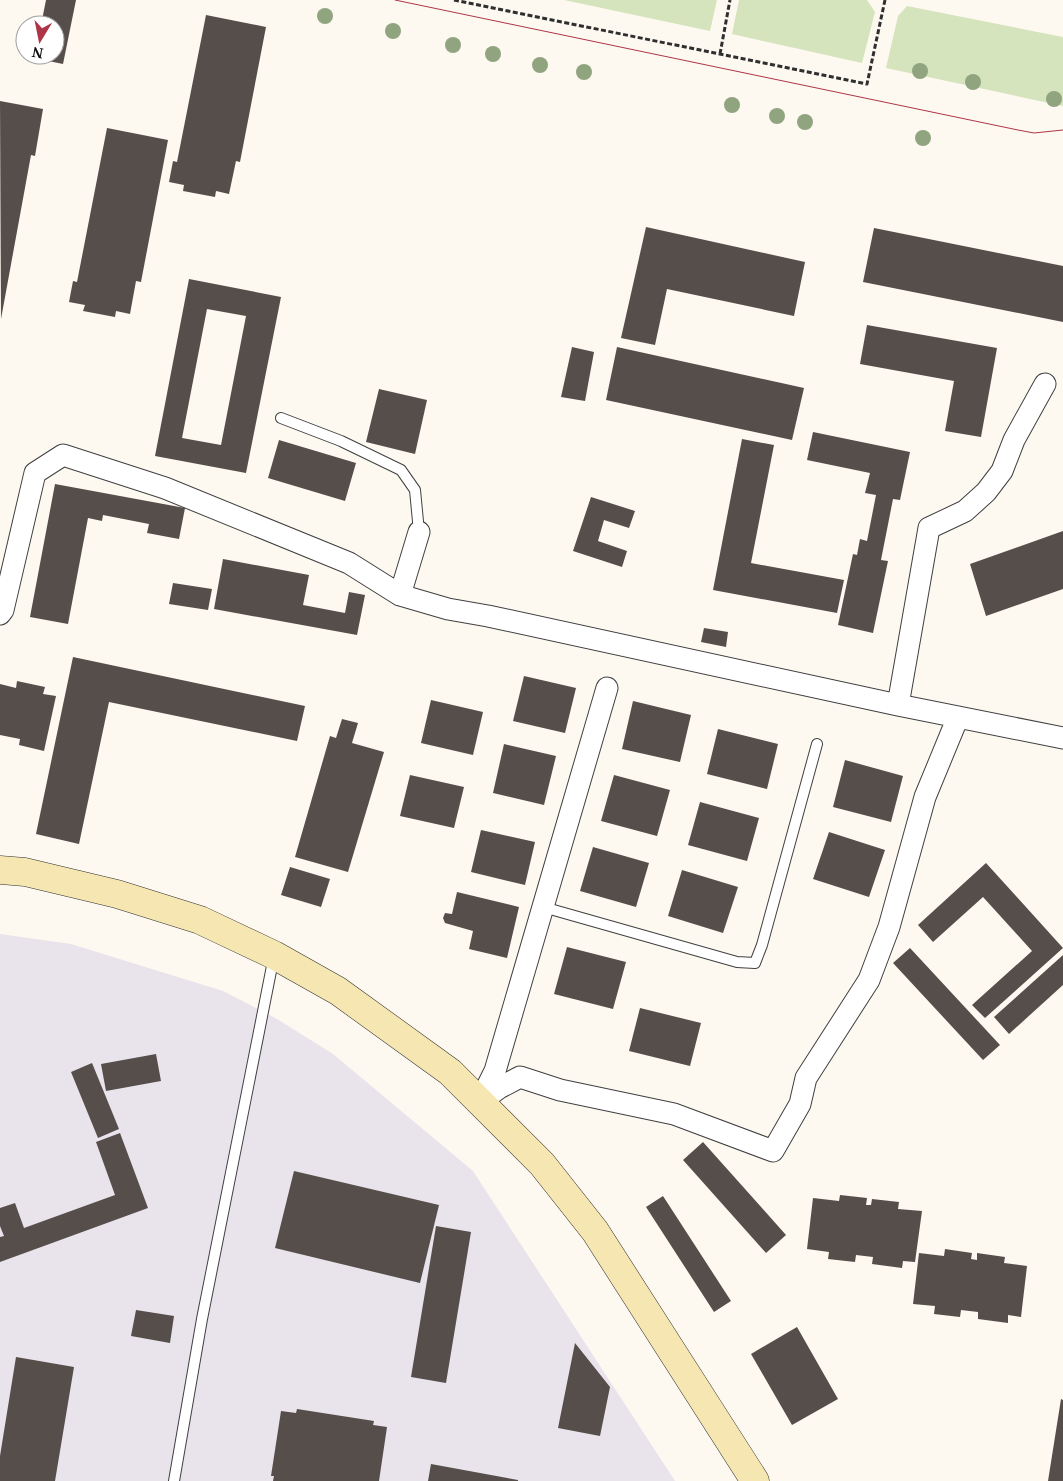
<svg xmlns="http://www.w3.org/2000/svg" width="1063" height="1481" viewBox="0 0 1063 1481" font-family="'Noto Serif',serif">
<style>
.industrial{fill:#e9e3eb}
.green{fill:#d5e4bd}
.building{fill:#554e4b;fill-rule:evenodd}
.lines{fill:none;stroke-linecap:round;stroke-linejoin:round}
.service-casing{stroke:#404040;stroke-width:12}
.minor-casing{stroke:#404040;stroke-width:23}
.secondary-casing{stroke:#2f2f2f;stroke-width:29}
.path{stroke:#2f2f2f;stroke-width:3;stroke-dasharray:5 2.5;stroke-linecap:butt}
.service{stroke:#fff;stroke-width:10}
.minor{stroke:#fff;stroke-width:21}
.secondary{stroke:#f6e7b2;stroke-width:28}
.tram{stroke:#ad3547;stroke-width:1}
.tree{fill:#90a480}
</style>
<rect width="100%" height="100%" fill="#fdf9f0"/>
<path class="industrial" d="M0 934 71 944 223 991 277 1019 333 1054 473 1171 675 1481H0Z"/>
<path class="green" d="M564 0H717L710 31Z
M739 0H867L875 12 862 63 732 34Z
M907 6 1063 37V106L886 68 898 16Z"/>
<path class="building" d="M46 0H76L63 64 34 58 35 55H55V25H41Z
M206 15 266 27 240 162 236 161 229 194 216 191 215 197 183 191 184 185 169 182 173 161 177 162Z
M0 101 43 109 35 156 31 155 1 319Z
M107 128 168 140 141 282 136 281 130 314 116 311 115 317 83 311 85 305 69 302 73 281 77 282Z
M646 227 805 262 794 316 667 289 655 345 621 338Z
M874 228 1063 266V322L863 282Z
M189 279 281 297 246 473 155 456ZM207 309 246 316 221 445 182 438Z
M867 325 997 348 981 437 945 431 954 381 860 364Z
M572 347 594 352 585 401 561 397Z
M617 347 804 388 792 440 606 400Z
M379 389 427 400 415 454 366 442Z
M813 432 910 452 900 500 893 499 881 560 888 561 873 633 838 625 853 554 857 555 860 539 867 541 876 495 865 493 870 473 807 460Z
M742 439 774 445 751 563 844 580 837 613 713 590Z
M279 440 356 463 345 501 268 478Z
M55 484 185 508 179 539 147 533 149 524 103 515 102 521 88 518 68 624 30 617Z
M591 497 635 511 629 528 604 520 598 541 627 551 622 567 573 551Z
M1063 531V589L986 616 970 564Z
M223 559 309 575 303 605 345 613 349 592 365 595 357 635 214 609Z
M173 583 212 589 208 610 169 604Z
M704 628 728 632 726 647 701 642Z
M73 657 305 706 297 741 109 702 79 844 36 834Z
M524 676 576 688 565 733 513 721Z
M17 681 45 687 43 694 56 696 44 751 19 745 20 739 0 735V684L16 688Z
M431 700 483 712 473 755 421 743Z
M633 701 691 715 680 762 622 749Z
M342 719 358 723 352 743 384 752 348 872 295 857 330 736 336 738Z
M718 729 778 744 767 789 707 774Z
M504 744 556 756 544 805 493 793Z
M845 760 903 776 891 822 833 807Z
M410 775 464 787 454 828 400 816Z
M614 775 670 790 657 836 601 821Z
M700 802 759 818 747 861 688 845Z
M481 830 535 842 525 885 471 872Z
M829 832 885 850 869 897 813 879Z
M593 847 649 863 636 907 580 891Z
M986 863 1063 948 985 1018 972 1005 1032 951 983 897 933 942 918 925Z
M290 867 330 879 321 907 281 895Z
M682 870 738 887 723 933 668 916Z
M457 892 519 907 507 958 469 949 473 931 445 923 443 918 445 913 452 914Z
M567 947 626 962 613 1009 554 994Z
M910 948 1000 1045 983 1060 893 963Z
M1063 955V985L1009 1034 994 1017Z
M640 1008 701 1023 690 1066 629 1051Z
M156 1054 161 1081 106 1091 101 1064Z
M92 1063 119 1129 98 1138 71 1072Z
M120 1133 148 1208 0 1262V1237L4 1236 0 1226V1208L15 1203 24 1228 115 1195 96 1142Z
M703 1142 786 1235 766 1253 683 1160Z
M294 1171 439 1205 420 1283 275 1248Z
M840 1195 867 1198 866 1205H871L872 1199 899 1202 898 1209 922 1211 915 1262 903 1261 902 1268 872 1264 873 1257 856 1255 855 1262 828 1259 829 1252 807 1249 813 1198 839 1201Z
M663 1196 731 1301 714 1312 646 1207Z
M436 1226 471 1232 446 1383 411 1377Z
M945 1249 972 1253 971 1259 977 1260V1253L1005 1257 1004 1263 1027 1266 1021 1317 1008 1315V1323L978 1319V1312L961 1310 960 1317 934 1314 935 1306 913 1304 919 1253 944 1256Z
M136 1310 174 1316 170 1343 131 1336Z
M797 1327 838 1399 792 1425 751 1354Z
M575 1343 610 1387 600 1436 558 1428Z
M16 1357 74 1367 55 1481H0V1456Z
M1061 1399 1063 1400V1481H1048Z
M297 1409 374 1421 373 1425 387 1427 379 1481H273L274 1476H271L281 1411 296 1413Z
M431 1464 518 1480V1481H428Z"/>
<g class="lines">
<defs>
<path id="service" d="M281 418 341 441 401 470 415 490 419 532
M543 907 737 962 755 963 762 945 817 744
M174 1481 202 1319 274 956"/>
<path id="minor" d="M400 595 419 532
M0 614 3 610 35 473 63 455 165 488 349 563 400 595 448 609 488 616 898 705 1063 738
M898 705 929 528 965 511 986 492 1002 471 1014 440 1045 384
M481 1099 495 1071 607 688
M480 1102 499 1088 520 1077 560 1090 674 1114 773 1151 800 1104 806 1078 869 980 889 927 925 797 958 717"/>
<path id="secondary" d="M0 870 25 872 117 894 200 920 274 955 338 991 450 1072 542 1164 595 1231 755 1481"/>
</defs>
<use href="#service" class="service-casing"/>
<use href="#minor" class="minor-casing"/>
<use href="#secondary" class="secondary-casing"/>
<path class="path" d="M454 0 867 84 885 0
M720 54 730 0"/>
<use href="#service" class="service"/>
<use href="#minor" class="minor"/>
<use href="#secondary" class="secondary"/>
<path class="tram" d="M395 0 1018 130 1034 133 1063 130"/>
</g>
<g class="tree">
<circle cx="325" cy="16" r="8"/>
<circle cx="393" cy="31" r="8"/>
<circle cx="453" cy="45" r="8"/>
<circle cx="493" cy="54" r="8"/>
<circle cx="540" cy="65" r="8"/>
<circle cx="920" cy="71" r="8"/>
<circle cx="584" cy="72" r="8"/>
<circle cx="973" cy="82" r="8"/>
<circle cx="1054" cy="99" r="8"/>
<circle cx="732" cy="105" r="8"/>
<circle cx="777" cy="116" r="8"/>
<circle cx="805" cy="122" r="8"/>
<circle cx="923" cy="138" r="8"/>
</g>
<g transform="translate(40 40) rotate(190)"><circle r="24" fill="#ffffff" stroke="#9e9e9e"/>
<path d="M0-4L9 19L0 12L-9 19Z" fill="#ad3547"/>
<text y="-8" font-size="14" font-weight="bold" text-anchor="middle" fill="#0d0d0d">N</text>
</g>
</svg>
